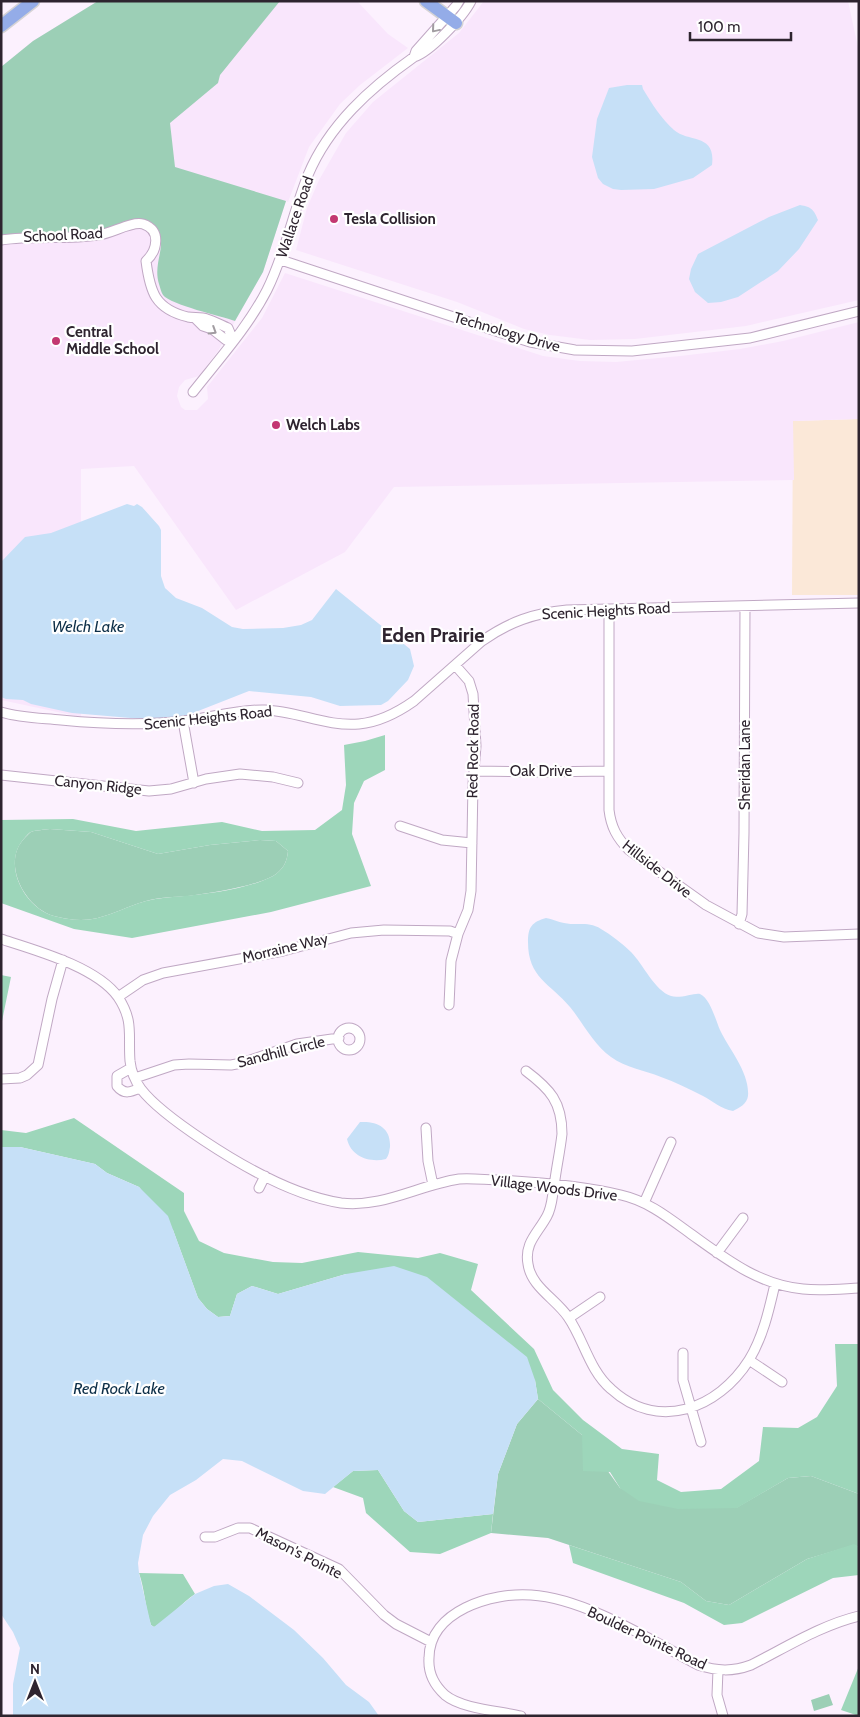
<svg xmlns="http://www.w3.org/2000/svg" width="860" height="1717" viewBox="0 0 860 1717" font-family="Cabin,sans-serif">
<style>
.commercial{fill:#fbe8d8}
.built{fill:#f9e6fc}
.green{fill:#9ccfb6}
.forest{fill:#9dd6ba;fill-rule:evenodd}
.water{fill:#c6e0f7}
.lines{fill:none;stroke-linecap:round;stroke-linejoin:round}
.minor-casing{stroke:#c0a8c4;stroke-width:11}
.highway-casing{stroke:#d5d3d5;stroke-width:15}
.minor{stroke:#fff;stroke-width:9}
.highway{stroke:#94ace8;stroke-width:12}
.oneway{stroke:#a19ca1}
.poi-dot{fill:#c33871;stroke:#fff;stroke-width:2}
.labels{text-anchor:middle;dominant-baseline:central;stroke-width:4.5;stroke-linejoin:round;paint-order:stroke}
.street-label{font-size:15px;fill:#2e242f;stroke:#fff}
.poi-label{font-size:15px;font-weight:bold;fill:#2e242f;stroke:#fff;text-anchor:start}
.water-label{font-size:16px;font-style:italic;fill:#0d2f48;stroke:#fff}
.district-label{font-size:20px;font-weight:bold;fill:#2e242f;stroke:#fff}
</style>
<rect width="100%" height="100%" fill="#fcf1fe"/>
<path class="commercial" d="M859 419V595H792L793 421Z"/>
<path class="built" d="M98 1H357L388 34 408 48 360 85 340 104 309 147 288 202 286 201 263 272 218 351 199 376 185 380 179 387 177 396 181 407 185 410H197L208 399 207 387 262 318 285 273 543 356 580 361 616 362 680 356 740 349 783 341 859 322V419L793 421 794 480 394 487 345 552 236 610 134 466 81 469V717L1 700V67L33 41Z
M484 1H848L859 52V300L746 326 635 339 590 340 550 335 524 329 457 302 296 250 307 208 319 180 346 133 373 102 459 33Z"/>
<path class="green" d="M98 1H280L220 75 218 83 170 123 175 167 286 201 263 272 235 321C221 316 171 305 163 295 161 292 160 287 159 284 151 258 175 239 147 221L99 231 11 234 1 236V67L33 41Z
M50 829 91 832 158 854 210 845 260 840 276 841 288 851C287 862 283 870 273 876 252 887 212 893 188 896 174 897 159 897 146 901 124 907 104 920 81 920 72 920 62 918 54 916 25 908 2 864 23 840 25 838 29 833 31 832 36 830 44 830 50 829Z
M538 1399 582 1435 620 1488 736 1508 788 1478 811 1476 859 1494V1547L854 1545 807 1559 729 1605 706 1601 681 1582 548 1538 491 1533 498 1474 517 1424Z
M829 1694 833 1705 814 1711 811 1700Z"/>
<path class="forest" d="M385 735V770L364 781 354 803 352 834 371 886 271 912 132 938 74 929 1 903V820L73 819 136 831 222 822 262 831 315 830 342 810 346 785 344 745 365 741ZM50 829 91 832 158 854 210 845 260 840 276 841 288 851C287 862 283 870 273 876 251 888 209 894 184 896 172 897 158 898 146 901 124 907 104 920 81 920 73 920 62 918 54 916 25 908 2 865 23 840 25 838 28 833 31 832 36 830 44 830 50 829Z
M1 975 11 977 1 1026Z
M74 1118 184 1193V1211L199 1241 224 1253 273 1262 302 1263 358 1252 418 1258 440 1253 478 1264 471 1290 534 1349 553 1390 583 1420 622 1449 659 1454 657 1480 681 1492 721 1489 759 1461 763 1427 798 1428 817 1417 837 1386 835 1344H859V1494L811 1476 788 1478 737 1508 678 1509 639 1501 620 1488 610 1472 583 1471 582 1435 538 1399 535 1380 346 1274 278 1294 252 1286 237 1294 230 1316 218 1317 207 1309 198 1298 173 1230 139 1187 107 1173 95 1164 20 1147H1V1130L26 1133Z
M378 1470 404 1511 418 1522 493 1514 491 1533 440 1554 410 1552 366 1513 363 1498 333 1487 353 1471Z
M854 1544 859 1547V1575L833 1578 742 1623 724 1625 684 1603 573 1563 569 1545 681 1582 706 1601 729 1605 807 1559Z
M139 1573 183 1574 195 1594C181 1603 169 1620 154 1627L151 1625C145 1608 145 1590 139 1573Z
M859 1666V1716L841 1710Z"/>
<path class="water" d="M627 85H642L643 89C652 104 661 118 674 130 689 143 716 133 712 165L693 178 654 189 621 190 613 189 603 184 598 178 592 157 597 119 609 88Z
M800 205C812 207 814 210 818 220L799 249 778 271 738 297 721 302 708 303 695 292 689 279 691 269 698 254 769 217Z
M127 504 134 506 137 504 142 507 159 526 161 530V576L165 588 176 598 202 608 232 627 243 629 283 628 301 625 312 620 336 589 410 649 414 666 408 680 388 701 381 705 340 706 311 697 249 691 188 715 166 721 72 713 31 704 23 700 6 699 1 697V562L25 537 51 533Z
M546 918C552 919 558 922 564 923 577 926 588 921 601 929 611 935 622 943 631 952 643 964 655 991 671 996 680 999 696 992 700 994 710 998 716 1021 720 1030 729 1049 750 1073 748 1096 747 1104 739 1108 733 1111 721 1109 713 1101 703 1096 689 1089 675 1082 661 1077 644 1070 626 1068 611 1057 594 1045 583 1023 570 1007 550 983 528 978 528 942 528 927 532 922 546 918Z
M360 1122C378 1121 391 1128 390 1147 389 1152 389 1155 386 1159 370 1163 351 1157 347 1139Z
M1 1147H20L95 1164 107 1173 139 1187 168 1216 198 1298 207 1309 218 1317 230 1316 237 1294 252 1286 278 1294 346 1274 394 1266 427 1277 527 1357 535 1380 538 1399 517 1424 498 1474 493 1514 418 1522 404 1511 378 1470 353 1471 325 1494 303 1491 242 1461 223 1459 196 1480 170 1495 153 1516 143 1535 138 1563 139 1573 151 1625 154 1627 195 1594 214 1586 228 1584 249 1596 294 1630 323 1658 346 1685 369 1702 379 1716H13V1684L20 1648 13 1632 1 1614Z"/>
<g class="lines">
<defs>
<path id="minor" d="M414 57 416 51 456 6 459 1
M1 240C34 235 67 240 98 235 111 234 131 221 143 224 162 230 157 251 146 261 150 292 155 309 188 317 194 318 201 317 207 319 214 321 221 325 228 328L233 340
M281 260 502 333 530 342 575 350 632 351 750 338 859 311
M195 318 203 326 212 329 226 340H233
M193 392C219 359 248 327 267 290 285 254 293 213 308 175 329 125 370 88 414 57 430 52 463 17 471 1
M609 609V810C611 827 617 838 629 850L706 905 758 933 784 937 859 934
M1 712C21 718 41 718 61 720 102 724 142 726 183 721 210 718 238 709 265 710 297 711 327 727 359 724 380 722 397 713 414 701L482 641C509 622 534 613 567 610L859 603
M183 721 194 783
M474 771 540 772 609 771
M1 775 149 791 171 789 206 779 240 774 273 777 298 783
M400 826 442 840 472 843
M739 924 742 914 744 833 745 606
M1 939C35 950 97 967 118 997 134 1021 128 1035 130 1061 131 1070 135 1081 141 1089 154 1106 185 1128 203 1140 242 1166 295 1196 341 1203 383 1208 419 1185 459 1179 473 1178 487 1180 500 1180 538 1182 584 1186 621 1195 648 1201 669 1218 691 1234 726 1259 759 1285 803 1289 821 1291 840 1289 859 1288
M118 997 143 980 163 973 283 951 351 933 384 930 450 931 458 934
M449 1005 451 961 458 934 468 910 471 891 473 784 476 746 473 694 469 681 455 665
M338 1039a11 11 0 1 1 22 0a11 11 0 1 1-22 0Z
M131 1068 117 1076V1086C124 1095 131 1092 140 1088
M526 1071C550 1089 562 1102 562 1134 560 1152 556 1169 554 1187 552 1197 552 1207 547 1216 538 1233 524 1243 528 1264 531 1287 556 1299 568 1317 584 1340 589 1370 611 1389 658 1432 718 1409 749 1360 763 1337 769 1310 775 1284
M135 1078 174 1065 189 1064 231 1065 242 1063 297 1044 339 1038
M1 1079 20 1078 27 1075 38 1065 52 999 63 960
M426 1128 428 1161 433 1185
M259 1188 265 1176
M644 1203 671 1142
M717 1253 743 1218
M569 1318 600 1297
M683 1353V1380L701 1442
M749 1360 782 1382
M205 1537H215L238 1528H250L339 1569 384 1615 396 1624 431 1642
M718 1670 717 1695 723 1716
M521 1716C500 1711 462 1709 445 1695 434 1685 428 1672 429 1658 429 1611 492 1592 531 1595 584 1598 651 1640 698 1665 717 1671 732 1672 751 1665 785 1648 821 1625 859 1616"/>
<path id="highway" d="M426 1 456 23
M1 26 33 1"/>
</defs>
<use href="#minor" class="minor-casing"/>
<use href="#highway" class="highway-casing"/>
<use href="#minor" class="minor"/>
<use href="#highway" class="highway"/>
</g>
<defs><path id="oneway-chevron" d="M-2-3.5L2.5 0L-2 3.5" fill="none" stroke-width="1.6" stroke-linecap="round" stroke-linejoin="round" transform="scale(1.25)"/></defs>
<g class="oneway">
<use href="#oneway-chevron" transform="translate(435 29) rotate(130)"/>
<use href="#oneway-chevron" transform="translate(213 331) rotate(32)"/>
</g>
<g class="poi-dot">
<circle cx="334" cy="219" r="5"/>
<circle cx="56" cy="341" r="5"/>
<circle cx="276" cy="425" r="5"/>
</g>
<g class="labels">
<g class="street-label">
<text transform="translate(295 217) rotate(-71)">Wallace Road</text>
<text transform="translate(63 235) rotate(-3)">School Road</text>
<text transform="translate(507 332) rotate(16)">Technology Drive</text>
<text transform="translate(606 611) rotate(-3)">Scenic Heights Road</text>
<text transform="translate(208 718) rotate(-6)">Scenic Heights Road</text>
<text transform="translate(473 751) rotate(-89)">Red Rock Road</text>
<text transform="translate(745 765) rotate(-90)">Sheridan Lane</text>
<text x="541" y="771">Oak Drive</text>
<text transform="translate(98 785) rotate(6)">Canyon Ridge</text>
<text transform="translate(657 869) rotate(38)">Hillside Drive</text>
<text transform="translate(285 948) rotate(-13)">Morraine Way</text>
<text transform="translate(281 1052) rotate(-14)">Sandhill Circle</text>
<text transform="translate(554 1188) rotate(7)">Village Woods Drive</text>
<text transform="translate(299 1553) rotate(27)">Mason's Pointe</text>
<text transform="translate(647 1638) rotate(25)">Boulder Pointe Road</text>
</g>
<g class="poi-label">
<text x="344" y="219">Tesla Collision</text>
<text x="66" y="332">Central<tspan x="66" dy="17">Middle School</tspan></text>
<text x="286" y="425">Welch Labs</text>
</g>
<g class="water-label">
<text x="88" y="626">Welch Lake</text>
<text x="119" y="1388">Red Rock Lake</text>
</g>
<g class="district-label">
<text x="433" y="635">Eden Prairie</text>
</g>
</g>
<rect width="860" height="1717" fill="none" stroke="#2e242f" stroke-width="5"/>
<g transform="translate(35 1682)" stroke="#ffffff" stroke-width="4" paint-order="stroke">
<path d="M0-4L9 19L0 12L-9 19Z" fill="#2e242f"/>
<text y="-8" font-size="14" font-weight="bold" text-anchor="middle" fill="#2e242f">N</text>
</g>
<path d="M690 32v8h101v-8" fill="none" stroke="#2e242f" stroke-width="2.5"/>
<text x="698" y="32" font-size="15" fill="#2e242f" stroke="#ffffff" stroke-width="4" paint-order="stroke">100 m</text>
</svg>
